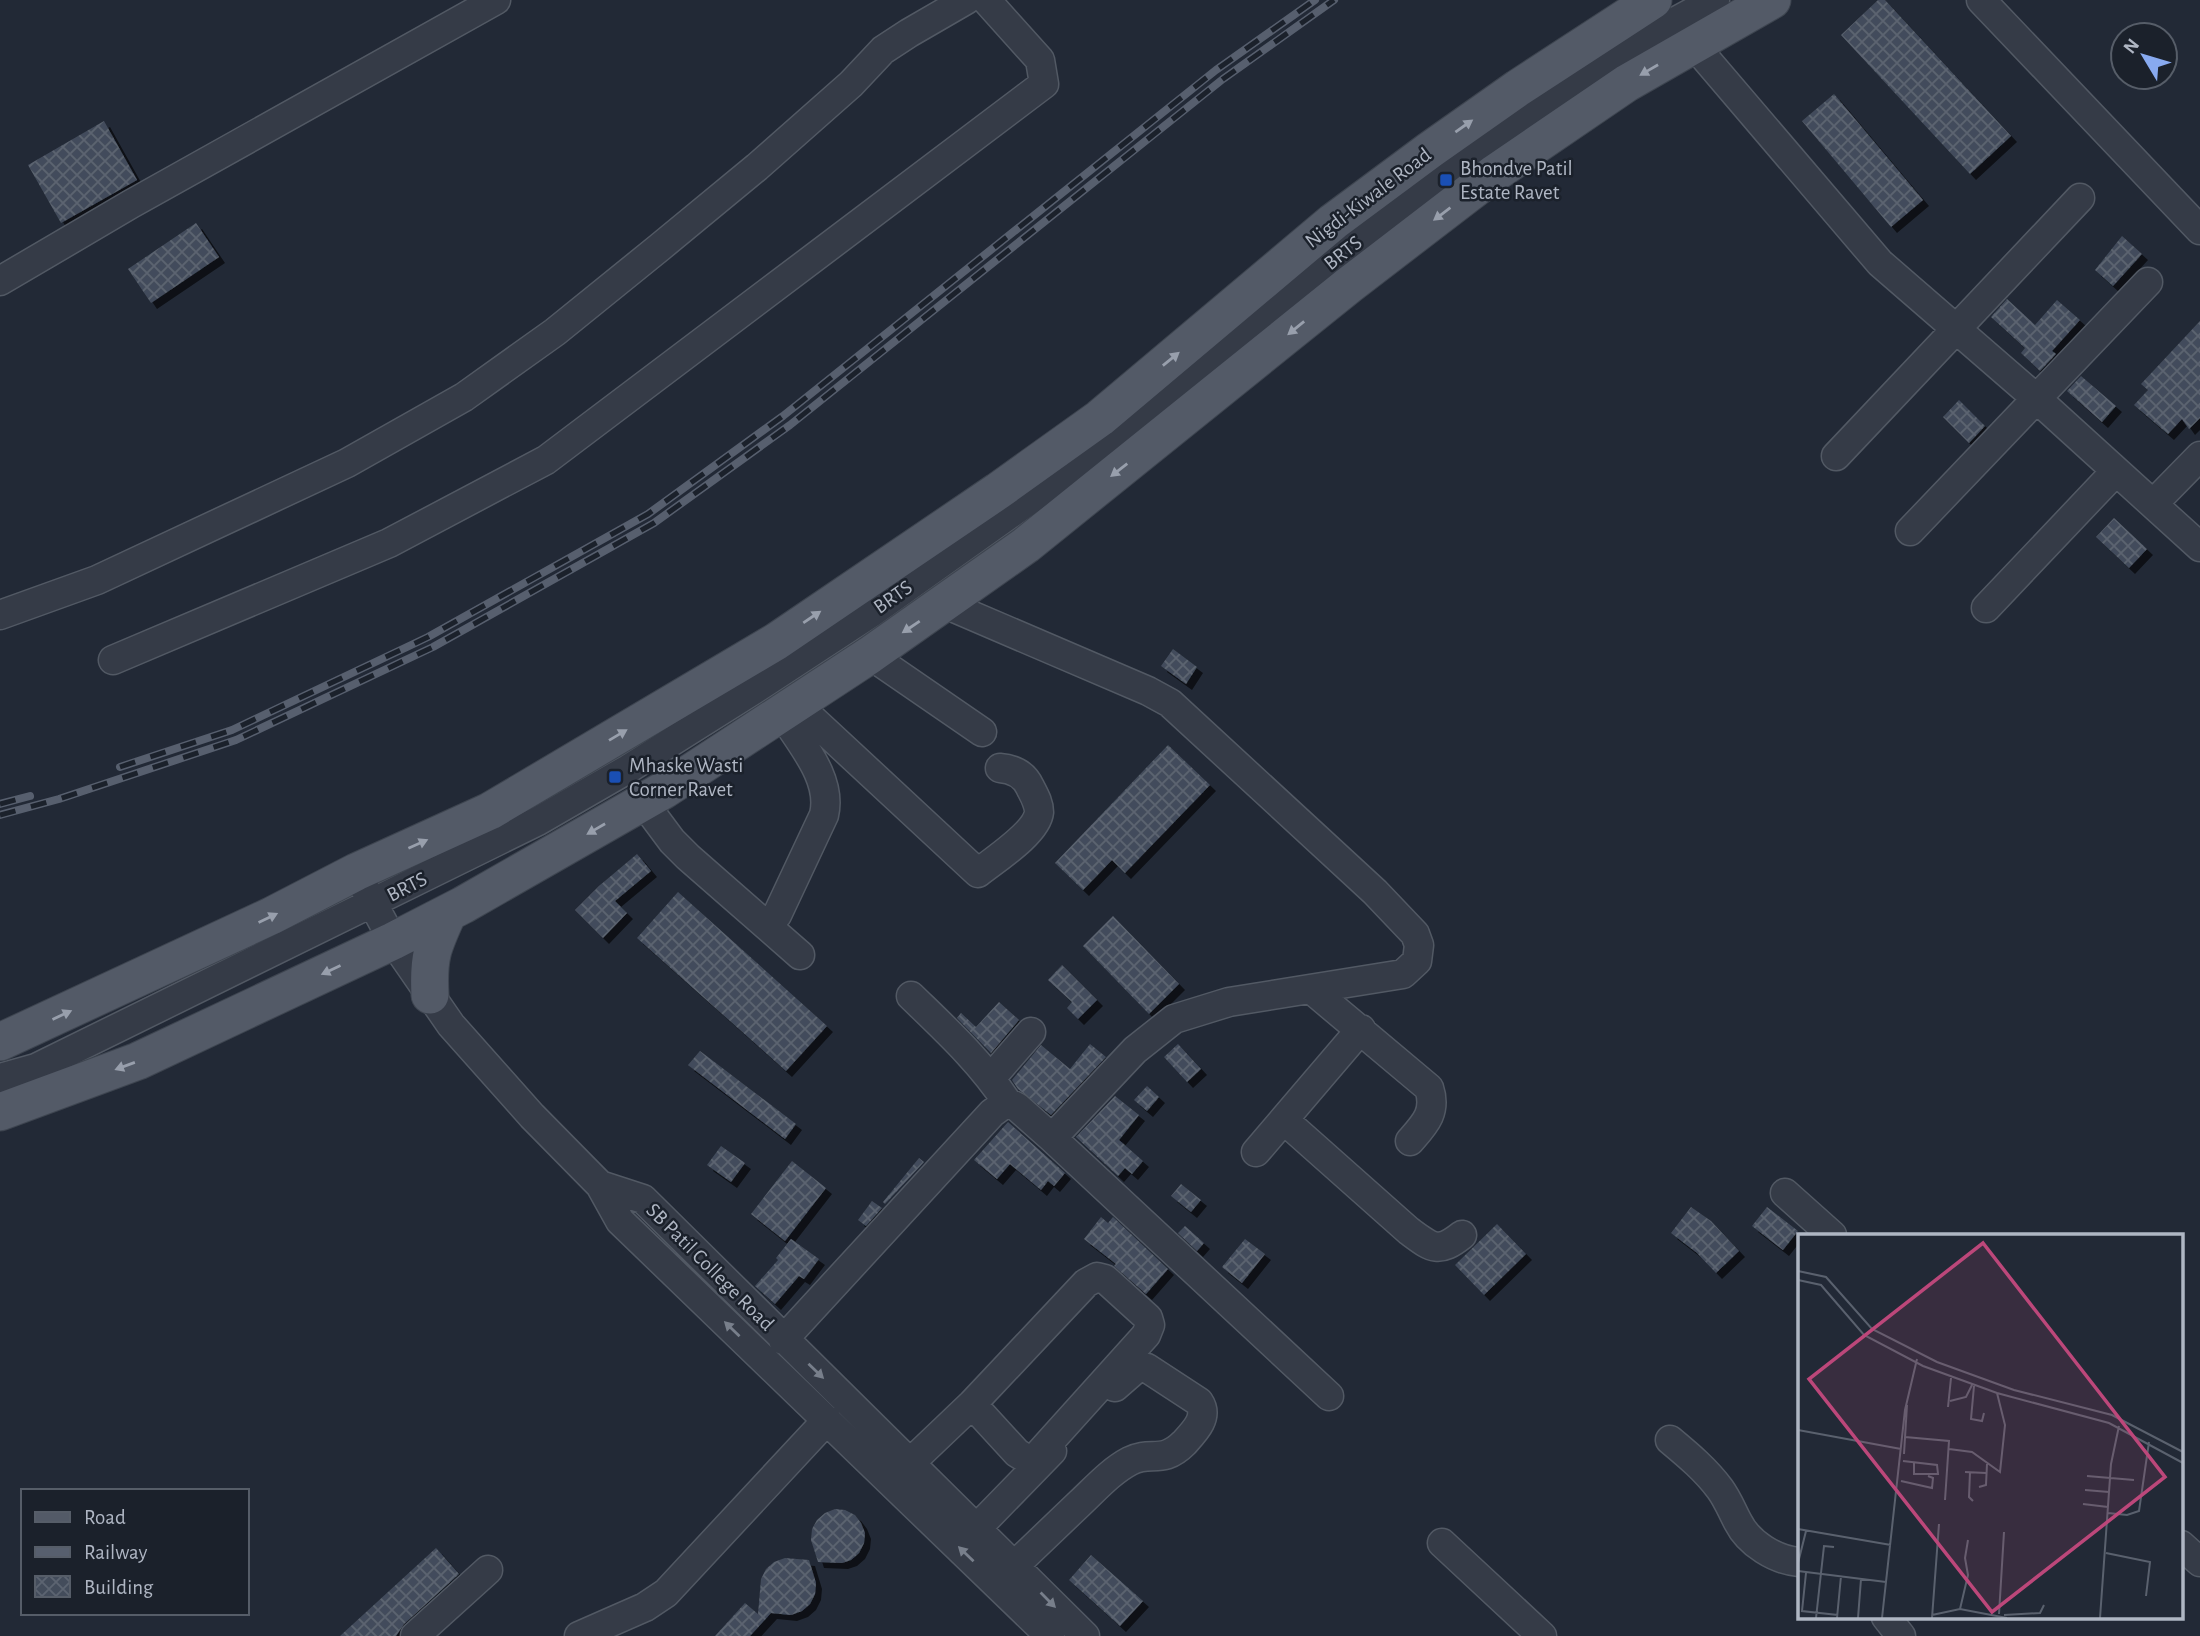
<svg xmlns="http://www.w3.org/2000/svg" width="2200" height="1636" viewBox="0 0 2200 1636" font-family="'Alegreya Sans',sans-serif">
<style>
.building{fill:url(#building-cross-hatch);filter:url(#shadow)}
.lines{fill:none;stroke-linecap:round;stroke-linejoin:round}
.minor-casing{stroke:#525964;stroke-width:31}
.major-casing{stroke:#3e4550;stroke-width:39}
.minor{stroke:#353b47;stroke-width:28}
.major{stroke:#535a67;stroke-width:37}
.rail-casing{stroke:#575f6e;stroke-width:8}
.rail{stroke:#1b212b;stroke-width:5;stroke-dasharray:16;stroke-linecap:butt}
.oneway{fill:#989fac}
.oneway2{fill:#787f8b}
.transit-dot{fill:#1a4fb4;stroke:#1b212b;stroke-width:2.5}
.labels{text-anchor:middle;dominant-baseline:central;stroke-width:5;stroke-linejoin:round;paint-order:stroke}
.poi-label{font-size:21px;fill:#afb6c3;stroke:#1b212b;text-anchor:start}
.street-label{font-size:21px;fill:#afb6c3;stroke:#1b212b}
.inset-road{fill:none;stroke:#5a616e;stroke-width:2}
.view{fill:#bc477a;fill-opacity:0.15;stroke:#bc477a;stroke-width:3.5}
.inset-edge{fill:none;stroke:#afb6c3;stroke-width:3.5}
</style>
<defs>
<pattern id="building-cross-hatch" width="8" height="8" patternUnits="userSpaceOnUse" patternTransform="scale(1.75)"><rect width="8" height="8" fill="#434c5b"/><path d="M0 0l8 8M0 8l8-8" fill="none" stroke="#5c6471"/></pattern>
<filter id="shadow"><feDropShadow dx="6" dy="6" stdDeviation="0" flood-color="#0009"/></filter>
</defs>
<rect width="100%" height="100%" fill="#222936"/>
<path class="building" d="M1878 0H1885L2011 136 1970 174 1841 35Z
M1834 94 1923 200 1891 227 1802 121Z
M104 121 137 180 61 223 28 165Z
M196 223 219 257 151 303 128 269Z
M2122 236 2142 254 2113 286 2095 270Z
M2007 299 2035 325 2057 300 2080 320 2052 351 2056 354 2040 371 2021 353 2025 348 1991 317Z
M2200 321V418L2189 429 2182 419 2168 434 2134 405 2148 390 2141 384Z
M2081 376 2116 406 2102 422 2067 391Z
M1959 400 1985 426 1969 443 1943 417Z
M2114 518 2147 549 2129 568 2096 537Z
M1173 649 1197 667 1186 684 1161 666Z
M1168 745 1210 785 1125 873 1112 860 1083 890 1055 863Z
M637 854 651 871 615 901 627 913 603 938 575 910 599 886Z
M678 892 827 1026 786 1071 637 938Z
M1113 916 1179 984 1149 1014 1083 946Z
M1062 965 1097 1000 1078 1019 1067 1008 1072 1002 1048 980Z
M999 1002 1019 1020 991 1053 957 1018 961 1013 976 1027Z
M1090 1044 1106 1057 1051 1115 1018 1089 1012 1080 1041 1045 1070 1069Z
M1178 1044 1201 1069 1187 1082 1164 1057Z
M700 1051 796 1124 785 1139 688 1065Z
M1147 1086 1159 1097 1147 1111 1134 1100Z
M1115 1096 1139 1115 1119 1140 1143 1161 1132 1174 1125 1168 1118 1176 1076 1137Z
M1008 1122 1065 1173 1054 1186 1048 1181 1041 1190 1010 1164 997 1179 974 1160Z
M721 1146 745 1163 731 1182 707 1165Z
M919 1158 924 1162 885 1204 883 1202Z
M792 1161 826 1188 785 1241 751 1214Z
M1181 1184 1201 1200 1191 1212 1171 1196Z
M872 1201 882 1208 866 1226 858 1220Z
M1691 1207 1711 1221 1739 1251 1716 1273 1697 1253 1671 1233Z
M1767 1207 1798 1231 1783 1250 1752 1226Z
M1101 1217 1108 1223 1113 1217 1168 1269 1146 1294 1114 1266 1116 1264 1084 1239Z
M1497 1224 1526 1254 1484 1295 1455 1265Z
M1185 1226 1204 1243 1197 1251 1178 1233Z
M791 1239 819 1259 804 1279 799 1276 775 1304 755 1286 778 1260 776 1258Z
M1245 1239 1265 1254 1242 1283 1222 1267Z
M835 1509 845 1510 855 1515 861 1523 865 1533 864 1543 859 1553 851 1560 842 1563 818 1562 811 1540 812 1529 817 1520 825 1513Z
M436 1548 459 1574 404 1624 396 1636H340Z
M1091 1555 1143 1601 1120 1626 1069 1580Z
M785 1558 809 1560 816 1583 815 1594 810 1604 802 1611 791 1615 771 1613 750 1636H715L745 1603 758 1614 761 1579 766 1569 774 1562Z"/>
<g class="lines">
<defs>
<path id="minor" d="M1981 0 2200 230
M1694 45 1880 263 2037 399 2200 547
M0 281 131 204 496 0
M1836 456 2080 198
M2153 504 2200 456
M1910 531 2148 282
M945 604 1148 691 1170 703 1375 892 1415 934 1419 945 1417 961 1403 974 1229 1002 1174 1019 1135 1050 1052 1138
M1986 608 2116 471
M0 615 97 580 347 463 464 397 555 332 660 247 757 167 851 84 883 50 909 33 966 0
M870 655 982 732
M113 660 389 543 546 460 1044 84 1040 60 986 0
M795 703 978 873C994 860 1037 833 1039 812 1039 803 1034 795 1030 787 1024 774 1013 769 1000 768
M643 802 672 841 688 857 800 955
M364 887 393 941 451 1025 532 1116 600 1185 620 1221 1050 1636
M777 915 824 815C833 778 799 742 781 712
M1311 989 1429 1088C1437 1112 1425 1124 1410 1141
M911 996C946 1030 980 1061 1007 1102
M0 1078 36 1068 538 821 628 769 763 684 871 613 1069 472 1437 180 1632 45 1715 0
M991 1078 1031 1032
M1284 1120 1409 1231C1432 1248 1438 1254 1462 1235
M1256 1152 1361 1029
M600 1185 643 1199 1085 1636
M1785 1193 1832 1235
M783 1340 992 1113 1007 1102 1017 1107 1052 1138 1329 1396
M1670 1440C1688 1455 1706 1470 1720 1489 1728 1500 1732 1511 1738 1522 1749 1544 1776 1560 1799 1562
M909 1464 972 1404 1086 1283 1097 1277 1105 1279 1148 1318 1150 1325 1146 1335 1037 1456 1027 1459 1017 1453 972 1404
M976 1529 1052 1451
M1442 1543 1542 1636
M2181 1545 2200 1562
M1014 1566C1036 1545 1058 1524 1080 1503 1096 1488 1111 1471 1130 1461 1151 1450 1162 1465 1184 1443 1195 1431 1209 1417 1199 1402L1147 1368 1138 1367 1115 1387
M1886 1617 1901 1636
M415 1636 488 1570
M579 1636 645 1607 666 1593 827 1420"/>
<path id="major" d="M430 995C428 957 432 948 448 913
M0 1042 271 916 356 872 490 811 777 641 998 491 1100 418 1333 222 1430 150 1518 88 1653 0
M0 1112 138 1061 393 941 463 905 664 790 870 655 1026 545 1349 285 1495 173 1627 83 1772 0"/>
</defs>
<use href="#minor" class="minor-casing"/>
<use href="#major" class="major-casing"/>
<use href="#minor" class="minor"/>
<use href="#major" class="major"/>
<defs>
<path id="rail" d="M120 767 232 730 428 637 648 514 783 416 1216 70 1315 0
M0 804 30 796
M0 815 59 799 236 740 433 647 654 523 790 425 1223 79 1334 0"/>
</defs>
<use href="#rail" class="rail-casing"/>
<use href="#rail" class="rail"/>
</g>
<defs><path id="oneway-solid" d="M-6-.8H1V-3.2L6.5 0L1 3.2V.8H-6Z" transform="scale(1.75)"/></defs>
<g class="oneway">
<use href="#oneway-solid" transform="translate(1649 70) rotate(150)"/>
<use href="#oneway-solid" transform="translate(1464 126) rotate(-35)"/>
<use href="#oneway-solid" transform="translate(1442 214) rotate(143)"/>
<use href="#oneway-solid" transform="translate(1296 328) rotate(141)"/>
<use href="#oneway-solid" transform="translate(1171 359) rotate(-39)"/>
<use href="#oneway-solid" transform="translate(1119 470) rotate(142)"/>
<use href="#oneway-solid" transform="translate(812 617) rotate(-34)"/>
<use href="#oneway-solid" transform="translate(911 627) rotate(146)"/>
<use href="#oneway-solid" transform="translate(618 735) rotate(-31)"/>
<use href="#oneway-solid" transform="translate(596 829) rotate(150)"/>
<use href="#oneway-solid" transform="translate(418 844) rotate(-24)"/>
<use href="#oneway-solid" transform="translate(268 918) rotate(-26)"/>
<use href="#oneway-solid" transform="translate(331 970) rotate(155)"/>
<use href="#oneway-solid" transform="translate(62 1015) rotate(-25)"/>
<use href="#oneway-solid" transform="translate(125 1066) rotate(160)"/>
</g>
<g class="oneway2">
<use href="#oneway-solid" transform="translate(732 1329) rotate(-136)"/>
<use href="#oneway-solid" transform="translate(816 1371) rotate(44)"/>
<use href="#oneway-solid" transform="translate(966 1554) rotate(-136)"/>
<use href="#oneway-solid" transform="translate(1048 1600) rotate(45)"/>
</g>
<g class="transit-dot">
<rect x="1439" y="173" width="14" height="14" rx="3.5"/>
<rect x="608" y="770" width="14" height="14" rx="3.5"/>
</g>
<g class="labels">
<g class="poi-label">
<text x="1460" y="168">Bhondve Patil<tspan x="1460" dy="24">Estate Ravet</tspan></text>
<text x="629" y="765">Mhaske Wasti<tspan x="629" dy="24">Corner Ravet</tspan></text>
</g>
<g class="street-label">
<text transform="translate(1368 198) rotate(-37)">Nigdi-Kiwale Road</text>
<text transform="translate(1343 253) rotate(-38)">BRTS</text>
<text transform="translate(893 597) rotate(-35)">BRTS</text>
<text transform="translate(407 887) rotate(-27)">BRTS</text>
<text transform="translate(710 1267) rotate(45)">SB Patil College Road</text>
</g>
</g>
<g transform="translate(1798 1234)">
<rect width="385" height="385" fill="#222936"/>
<path class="inset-road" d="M0 37 28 43 74 95 139 128 216 156 314 181 385 218M0 46 23 51 66 101 125 132 199 159 311 189 385 229M176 152 173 185 184 187 186 179M152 167 168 163 174 151M150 173 153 144M0 196 103 215M107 203 151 207 147 266M151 215 174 218 202 238 207 191 199 159M106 220 109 171M105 227 139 231 140 240H116V229M167 238 188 239M172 238 171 263 175 267M289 242 336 246M103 247 134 254 135 244 130 242M181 253 188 251 189 230M287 256 311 258M285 270 310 273M310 279 329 281 341 277 351 208M0 295 93 311M308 319 352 328 348 362M0 329 8 297M0 337 88 348M8 339 4 377 40 381M162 375 170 341 167 324 170 306M201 380 206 298M134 381 162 375 209 384M206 381 242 379 246 371M18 384 26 312 36 313M39 384 43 342M60 384 63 345M84 384 107 176 119 125M134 384 141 290M302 384 313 230 321 192"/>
<path class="view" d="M185 9 367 243 194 378 11 145Z"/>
<rect width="385" height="385" class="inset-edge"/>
</g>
<rect x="21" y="1489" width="228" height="126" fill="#1b212b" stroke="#565d68" stroke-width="2"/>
<rect x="35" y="1512" width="35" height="10" fill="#535a67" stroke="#565d68" stroke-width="2"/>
<text x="84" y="1524" font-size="21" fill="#afb6c3">Road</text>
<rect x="35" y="1547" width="35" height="10" fill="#575f6e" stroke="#565d68" stroke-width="2"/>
<text x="84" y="1559" font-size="21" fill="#afb6c3">Railway</text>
<rect x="35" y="1576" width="35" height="21" fill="url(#building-cross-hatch)" stroke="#565d68" stroke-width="2"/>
<text x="84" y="1594" font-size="21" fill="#afb6c3">Building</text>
<g transform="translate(2144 56) rotate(308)"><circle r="33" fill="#1b212b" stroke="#565d68" stroke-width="2"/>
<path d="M0-5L12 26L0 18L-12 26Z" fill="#88aaf0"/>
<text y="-10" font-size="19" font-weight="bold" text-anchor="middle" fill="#afb6c3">N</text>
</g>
</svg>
